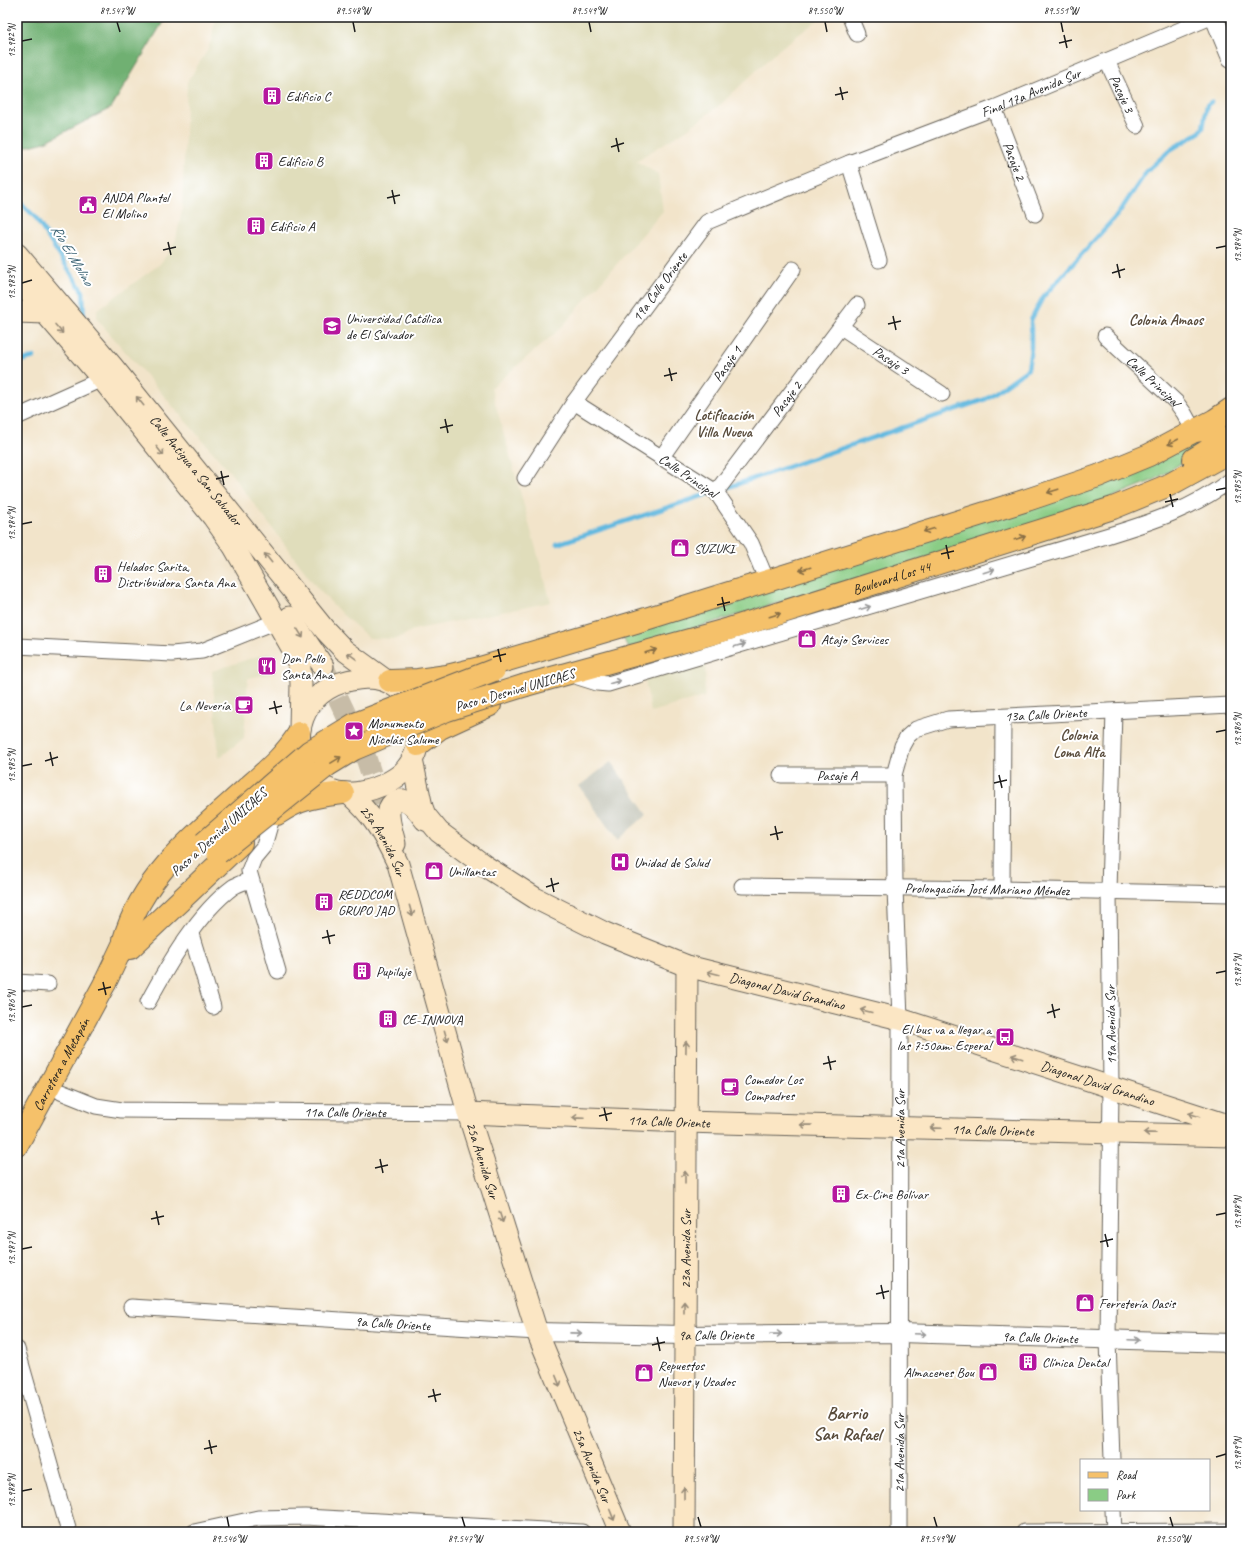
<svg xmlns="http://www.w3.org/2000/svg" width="1248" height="1549" viewBox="0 0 1248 1549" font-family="Caveat,sans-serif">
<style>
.built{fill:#e0ddbb}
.industrial{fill:#c4c6b9}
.green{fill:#8acc85;stroke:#537450}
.forest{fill:#6fb072;stroke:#466647}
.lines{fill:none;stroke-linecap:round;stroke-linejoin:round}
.stream{stroke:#63b9e0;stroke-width:4.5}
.secondary-tunnel{stroke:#c7bca7;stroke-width:21;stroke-dasharray:21 10;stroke-linecap:butt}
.minor-casing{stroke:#676259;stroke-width:17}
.tertiary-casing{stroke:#676259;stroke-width:20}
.secondary-casing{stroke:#676259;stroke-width:23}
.primary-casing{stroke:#676259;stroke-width:24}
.trunk-casing{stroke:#676259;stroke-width:24}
.minor{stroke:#fff;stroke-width:15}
.tertiary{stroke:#fff;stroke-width:18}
.secondary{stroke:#fbe6c4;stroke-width:21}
.primary{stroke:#f5c16b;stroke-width:22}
.trunk{stroke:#f5c16b;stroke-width:22}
.trunk-bridge-casing{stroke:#676259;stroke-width:24;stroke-linecap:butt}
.trunk-bridge{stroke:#f5c16b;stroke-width:22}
.oneway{stroke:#978b78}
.oneway2{stroke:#886e44}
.oneway3{stroke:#999}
.ticks{fill:none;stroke:#1c1c1c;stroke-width:1.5}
.labels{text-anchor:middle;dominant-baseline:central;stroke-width:4;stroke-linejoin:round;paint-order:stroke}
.street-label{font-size:14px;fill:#1c1c1c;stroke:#fff}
.poi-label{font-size:14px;fill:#1c1c1c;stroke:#fff;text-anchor:start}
.water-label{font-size:15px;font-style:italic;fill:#3c6374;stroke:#fff}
.neighbourhood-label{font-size:15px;font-weight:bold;fill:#594c3c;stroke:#fff}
.district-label{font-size:18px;font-weight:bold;fill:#594c3c;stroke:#fff}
.neatline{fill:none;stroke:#1c1c1c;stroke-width:1.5}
.ticks-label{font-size:10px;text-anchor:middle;fill:#1c1c1c}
</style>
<rect width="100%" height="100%" fill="#fff"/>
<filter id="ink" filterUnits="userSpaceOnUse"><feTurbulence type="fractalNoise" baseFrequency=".025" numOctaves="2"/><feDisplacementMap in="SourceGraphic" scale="8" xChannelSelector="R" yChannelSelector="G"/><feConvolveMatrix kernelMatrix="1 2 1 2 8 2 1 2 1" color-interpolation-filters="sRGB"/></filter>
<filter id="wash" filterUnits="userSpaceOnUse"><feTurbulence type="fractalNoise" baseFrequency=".012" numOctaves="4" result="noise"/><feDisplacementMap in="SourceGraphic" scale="16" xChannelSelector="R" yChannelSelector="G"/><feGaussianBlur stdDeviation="0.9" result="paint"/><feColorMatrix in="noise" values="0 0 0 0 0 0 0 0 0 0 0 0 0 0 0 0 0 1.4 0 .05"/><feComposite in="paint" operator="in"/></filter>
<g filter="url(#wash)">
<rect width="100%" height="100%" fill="#f2e4ca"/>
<path class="built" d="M215 17H822L778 50 721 104 686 130 636 161 658 174 663 211 560 329 491 388 551 602 413 630 397 639 369 638 343 615 318 589 230 472 97 319V310L160 264 169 252 176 239 182 211 187 82 207 51 212 38Z
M271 652 276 673 248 678 244 738 219 758 212 671Z
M706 663 704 697 651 712 645 679Z"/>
<path class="industrial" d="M611 762 648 814 617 840 579 786Z"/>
<path class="green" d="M1198 438 1208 446 1156 479 1072 514 628 648 622 635Z"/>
<path class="forest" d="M17 17H166L111 108 45 142 17 149Z"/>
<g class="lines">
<path class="stream" d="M17 199 35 217 83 292 84 322
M17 362 34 357
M723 489 986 399 1028 369 1031 348V320L1043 297 1118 214 1147 171 1170 150 1200 132 1203 128 1207 105 1211 102
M557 544 711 493"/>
</g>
</g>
<g filter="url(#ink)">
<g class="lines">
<path class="secondary-tunnel" d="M325 670 365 755 384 813"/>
<defs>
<g id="minor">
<path d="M850 17 857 34"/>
<path id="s1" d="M1107 61 1137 126"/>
<path id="s2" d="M994 108 1035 214"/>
<path d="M849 163 879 260"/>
<path id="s3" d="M841 327 942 394"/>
<path id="s4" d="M1105 336 1176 402 1184 413 1194 431"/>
<path d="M574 402 716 492 751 543 767 581"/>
<path d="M17 417 102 379"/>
<path id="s5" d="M661 458 793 269"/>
<path id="s6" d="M525 478 574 402 707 222 849 163 994 108 1211 17"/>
<path id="s7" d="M716 492 857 305"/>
<path d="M17 646 172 654 202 651 277 621"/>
<path d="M578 677 597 683 608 684 1106 536C1152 522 1192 509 1231 480"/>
<path id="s8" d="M781 775H894"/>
<path d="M272 818 264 846 254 858 249 871 278 971"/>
<path id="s9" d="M742 886 1002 889 1231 894"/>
<path d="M1002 889 1003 717"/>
<path d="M191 934 213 1007"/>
<path d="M17 982 48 984"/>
<path d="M148 1002C169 963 198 913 233 887 238 884 245 882 250 880"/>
<path id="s10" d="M61 1092 96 1106 122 1110 468 1113"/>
<path id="s11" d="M131 1307 537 1332"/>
<path d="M17 1349 69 1532"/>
<path d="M1112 1460 1108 1339 1111 1088 1109 891 1114 711"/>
<path d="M1113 1510 1114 1532"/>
<path d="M194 1532 258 1518 305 1517 582 1532"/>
<path id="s12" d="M899 1532 900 1019 895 888 894 775 902 746 907 737 916 729 948 719 1231 705"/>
<path d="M1024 1532 1231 1531"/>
</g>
<g id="tertiary">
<path d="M1214 17 1231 58"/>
<path id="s13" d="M537 1332 684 1335 899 1333 1231 1343"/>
</g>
<g id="secondary">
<path id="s14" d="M17 254 113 367 325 630 344 650 384 679"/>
<path d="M17 277 45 313 102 379 213 517 234 547 292 648 300 668 301 684 300 728"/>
<path d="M17 312 45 313"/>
<path d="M290 617 323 666"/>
<path d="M368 678C414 679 435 736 405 770 400 776 391 781 383 785 371 790 358 794 345 793 302 790 287 738 310 705 324 686 346 679 368 678Z"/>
<path id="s15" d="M412 760 422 807 425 815 439 832 485 866 535 898 605 933 687 966 900 1019 1231 1126"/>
<path id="s16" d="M348 793C374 816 383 833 398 864L468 1113 537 1332 620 1532"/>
<path d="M395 844C393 834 388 821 389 811 389 807 391 805 393 803 406 793 418 811 425 820"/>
<path id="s17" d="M468 1113 685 1122 1231 1136"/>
<path id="s18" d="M684 1532 687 966"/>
</g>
<g id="primary">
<path id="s19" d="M17 1145 105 983"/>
</g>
<g id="trunk">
<path d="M1194 459 1215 446 1218 436 1216 432 1211 429 1194 431"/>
<path d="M390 681 418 680 447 676 480 668 636 622 1027 500 1098 476 1149 455 1215 420 1231 409"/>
<path id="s20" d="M526 685 729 629 1113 508 1169 485 1231 451"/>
<path d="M418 745 440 728 490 705"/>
<path d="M277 814C300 798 316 796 343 793"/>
<path d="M124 940C142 876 198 832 245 790 265 772 285 756 299 733"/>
<path d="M130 948 241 843"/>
<path d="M105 983 130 930"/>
</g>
</defs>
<use href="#minor" class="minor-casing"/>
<use href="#tertiary" class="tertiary-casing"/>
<use href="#secondary" class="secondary-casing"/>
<use href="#primary" class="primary-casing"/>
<use href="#trunk" class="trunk-casing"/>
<use href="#minor" class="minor"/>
<use href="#tertiary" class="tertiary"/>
<use href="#secondary" class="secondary"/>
<use href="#primary" class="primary"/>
<use href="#trunk" class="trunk"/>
<defs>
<path id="trunk-bridge" d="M204 843 309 752 355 724 494 670
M218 853 328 765 354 749 447 710 526 685"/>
</defs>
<use href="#trunk-bridge" class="trunk-bridge-casing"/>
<use href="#trunk-bridge" class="trunk-bridge"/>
</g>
<defs><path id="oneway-shaft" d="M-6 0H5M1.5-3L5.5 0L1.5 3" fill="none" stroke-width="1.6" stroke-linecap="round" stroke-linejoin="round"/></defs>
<g class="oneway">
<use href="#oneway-shaft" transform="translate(59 329) rotate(49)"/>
<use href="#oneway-shaft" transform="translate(140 401) rotate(-129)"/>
<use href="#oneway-shaft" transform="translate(160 451) rotate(51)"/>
<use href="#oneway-shaft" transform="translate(268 558) rotate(-129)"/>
<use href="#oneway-shaft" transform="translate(300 633) rotate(58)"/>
<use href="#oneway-shaft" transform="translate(352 656) rotate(-144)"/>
<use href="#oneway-shaft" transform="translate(411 911) rotate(74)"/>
<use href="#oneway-shaft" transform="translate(713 973) rotate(-166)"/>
<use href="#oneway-shaft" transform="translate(866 1011) rotate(-166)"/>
<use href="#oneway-shaft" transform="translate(446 1036) rotate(74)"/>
<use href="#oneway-shaft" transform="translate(686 1047) rotate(-89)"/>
<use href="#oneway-shaft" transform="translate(1017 1057) rotate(-162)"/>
<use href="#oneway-shaft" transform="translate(1194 1115) rotate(-163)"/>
<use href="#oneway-shaft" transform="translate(578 1118) rotate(-178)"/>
<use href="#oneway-shaft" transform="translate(806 1125) rotate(-179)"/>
<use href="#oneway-shaft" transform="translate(936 1128) rotate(-178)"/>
<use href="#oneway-shaft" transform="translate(1150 1133) rotate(-178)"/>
<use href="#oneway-shaft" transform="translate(685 1177) rotate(-90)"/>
<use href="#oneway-shaft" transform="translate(501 1217) rotate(72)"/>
<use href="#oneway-shaft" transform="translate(684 1307) rotate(-90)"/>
<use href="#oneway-shaft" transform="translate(558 1381) rotate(68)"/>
<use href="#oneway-shaft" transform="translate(684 1493) rotate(-90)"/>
<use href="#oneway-shaft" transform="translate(612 1515) rotate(68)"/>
</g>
<g class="oneway2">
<use href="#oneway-shaft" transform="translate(1173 442) rotate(152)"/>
<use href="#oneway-shaft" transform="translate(1053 491) rotate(162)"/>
<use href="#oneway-shaft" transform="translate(929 530) rotate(163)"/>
<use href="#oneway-shaft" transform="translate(1020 538) rotate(-17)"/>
<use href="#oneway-shaft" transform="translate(805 569) rotate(163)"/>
<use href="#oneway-shaft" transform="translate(775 615) rotate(-17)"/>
<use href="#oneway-shaft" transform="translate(651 651) rotate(-16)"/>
<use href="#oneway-shaft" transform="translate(336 760) rotate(-31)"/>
</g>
<g class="oneway3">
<use href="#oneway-shaft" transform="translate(989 571) rotate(-17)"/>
<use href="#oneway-shaft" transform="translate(865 608) rotate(-17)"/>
<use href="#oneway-shaft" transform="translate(740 645) rotate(-16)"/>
<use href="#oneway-shaft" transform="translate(615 682) rotate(-16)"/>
<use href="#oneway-shaft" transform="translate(576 1333) rotate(1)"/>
<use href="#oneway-shaft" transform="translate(776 1334) rotate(-1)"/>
<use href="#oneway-shaft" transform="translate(920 1334) rotate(2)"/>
<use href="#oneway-shaft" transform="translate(1134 1340) rotate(2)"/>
</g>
</g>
<path class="ticks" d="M117 22 120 32M353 22 355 32M589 22 591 32M825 22 827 32M1061 22 1063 32M1064 35 1067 48M22 41 32 39M1059 43 1072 40M840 87 843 100M835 95 848 92M616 138 619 152M611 147 624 143M392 190 395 204M387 198 400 195M168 242 171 255M1216 248 1226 246M163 250 176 247M1117 264 1120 278M1112 273 1125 269M22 283 32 280M893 316 896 330M888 324 901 321M669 368 672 381M664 376 677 373M445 419 448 433M440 428 453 425M221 471 224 485M216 479 229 476M1216 490 1226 488M1170 494 1173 507M1165 502 1178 499M22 524 32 522M946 545 949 559M941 554 954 551M722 597 725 611M717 605 730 602M498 649 501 662M493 657 506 654M274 701 277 714M269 709 282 706M1216 732 1226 730M50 752 53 766M45 761 58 757M22 766 32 764M999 775 1002 788M994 783 1007 780M775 826 778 840M770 835 783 832M551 878 554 892M546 887 559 883M327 930 330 944M322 938 335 935M1216 973 1226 971M103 982 106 995M98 990 111 987M1052 1004 1055 1018M22 1007 32 1005M1047 1013 1060 1009M828 1056 831 1070M823 1064 836 1061M604 1108 607 1121M599 1116 612 1113M380 1159 383 1173M375 1168 388 1165M156 1211 159 1225M1216 1215 1226 1213M151 1219 164 1216M1105 1234 1108 1247M1100 1242 1113 1239M22 1249 32 1247M881 1285 884 1299M876 1294 889 1291M657 1337 660 1351M652 1345 665 1342M433 1389 436 1402M428 1397 441 1394M209 1440 212 1454M204 1449 217 1446M1216 1457 1226 1454M22 1491 32 1489M227 1517 229 1527M462 1517 465 1527M698 1517 701 1527M934 1517 937 1527M1170 1517 1173 1527"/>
<defs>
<symbol id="building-square" viewBox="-11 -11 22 22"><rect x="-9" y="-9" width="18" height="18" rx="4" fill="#b5179e" stroke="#fff"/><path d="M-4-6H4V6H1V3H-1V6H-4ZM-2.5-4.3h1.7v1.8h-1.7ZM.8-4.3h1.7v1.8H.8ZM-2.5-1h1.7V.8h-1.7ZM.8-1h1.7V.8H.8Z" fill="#fff"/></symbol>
<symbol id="civic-square" viewBox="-11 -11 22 22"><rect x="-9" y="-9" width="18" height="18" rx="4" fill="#b5179e" stroke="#fff"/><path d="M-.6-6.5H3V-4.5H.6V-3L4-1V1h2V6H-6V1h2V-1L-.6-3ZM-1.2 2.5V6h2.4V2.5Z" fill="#fff"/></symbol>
<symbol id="university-square" viewBox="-11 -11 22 22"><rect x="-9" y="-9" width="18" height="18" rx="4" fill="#b5179e" stroke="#fff"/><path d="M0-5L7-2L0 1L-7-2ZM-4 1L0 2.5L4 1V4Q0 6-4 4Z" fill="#fff"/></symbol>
<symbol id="shop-square" viewBox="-11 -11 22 22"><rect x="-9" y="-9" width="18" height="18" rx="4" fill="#b5179e" stroke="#fff"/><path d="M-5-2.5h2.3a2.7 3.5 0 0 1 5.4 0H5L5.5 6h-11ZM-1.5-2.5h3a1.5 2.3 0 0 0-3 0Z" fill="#fff"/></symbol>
<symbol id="restaurant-square" viewBox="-11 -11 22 22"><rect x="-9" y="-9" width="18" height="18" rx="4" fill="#b5179e" stroke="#fff"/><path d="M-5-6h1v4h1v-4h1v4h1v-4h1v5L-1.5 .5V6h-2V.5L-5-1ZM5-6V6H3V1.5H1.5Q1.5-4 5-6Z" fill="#fff"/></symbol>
<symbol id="cafe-square" viewBox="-11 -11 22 22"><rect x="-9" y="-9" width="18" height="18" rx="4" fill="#b5179e" stroke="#fff"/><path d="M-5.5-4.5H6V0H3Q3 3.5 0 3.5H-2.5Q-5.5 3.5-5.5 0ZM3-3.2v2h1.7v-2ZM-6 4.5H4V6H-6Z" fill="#fff"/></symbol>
<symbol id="sight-square" viewBox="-11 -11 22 22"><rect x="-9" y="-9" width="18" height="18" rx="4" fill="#b5179e" stroke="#fff"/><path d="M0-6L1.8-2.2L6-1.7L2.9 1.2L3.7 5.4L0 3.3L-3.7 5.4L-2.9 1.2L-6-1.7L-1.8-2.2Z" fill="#fff"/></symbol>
<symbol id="hospital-square" viewBox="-11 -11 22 22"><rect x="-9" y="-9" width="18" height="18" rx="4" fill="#b5179e" stroke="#fff"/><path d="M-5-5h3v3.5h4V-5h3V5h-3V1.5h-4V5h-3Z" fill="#fff"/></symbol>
<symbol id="bus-square" viewBox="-11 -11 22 22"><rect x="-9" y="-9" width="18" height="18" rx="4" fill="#b5179e" stroke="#fff"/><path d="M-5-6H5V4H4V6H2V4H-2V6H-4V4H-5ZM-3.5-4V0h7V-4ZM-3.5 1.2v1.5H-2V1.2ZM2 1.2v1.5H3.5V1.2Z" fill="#fff"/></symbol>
</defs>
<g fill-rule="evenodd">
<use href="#building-square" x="261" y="85" width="22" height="22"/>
<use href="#building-square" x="253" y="150" width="22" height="22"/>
<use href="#civic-square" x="77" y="194" width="22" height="22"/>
<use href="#building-square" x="245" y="215" width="22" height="22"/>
<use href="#university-square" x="321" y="315" width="22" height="22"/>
<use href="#shop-square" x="669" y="537" width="22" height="22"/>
<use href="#building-square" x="92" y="563" width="22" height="22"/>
<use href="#shop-square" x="796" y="628" width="22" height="22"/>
<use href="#restaurant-square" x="256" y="655" width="22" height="22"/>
<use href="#cafe-square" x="233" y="694" width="22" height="22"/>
<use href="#sight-square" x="343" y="720" width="22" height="22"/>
<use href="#hospital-square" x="609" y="851" width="22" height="22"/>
<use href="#shop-square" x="423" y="860" width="22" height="22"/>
<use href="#building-square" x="313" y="891" width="22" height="22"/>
<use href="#building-square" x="351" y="960" width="22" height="22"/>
<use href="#building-square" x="377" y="1008" width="22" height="22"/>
<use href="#bus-square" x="994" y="1026" width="22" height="22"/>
<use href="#cafe-square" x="719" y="1076" width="22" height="22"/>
<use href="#building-square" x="830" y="1183" width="22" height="22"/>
<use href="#shop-square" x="1074" y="1292" width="22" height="22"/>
<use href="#building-square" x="1017" y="1351" width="22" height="22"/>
<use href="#shop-square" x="977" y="1361" width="22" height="22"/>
<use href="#shop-square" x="633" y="1362" width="22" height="22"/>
</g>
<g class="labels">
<g class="street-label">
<text stroke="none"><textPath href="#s6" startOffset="663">Final 17a Avenida Sur</textPath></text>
<text stroke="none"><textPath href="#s1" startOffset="36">Pasaje 3</textPath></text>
<text stroke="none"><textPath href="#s2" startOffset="57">Pasaje 2</textPath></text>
<text stroke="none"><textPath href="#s6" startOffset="234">19a Calle Oriente</textPath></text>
<text stroke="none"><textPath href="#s3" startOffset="60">Pasaje 3</textPath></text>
<text stroke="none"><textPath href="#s5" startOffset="115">Pasaje 1</textPath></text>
<text stroke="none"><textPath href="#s4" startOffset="66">Calle Principal</textPath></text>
<text stroke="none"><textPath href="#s7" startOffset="117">Pasaje 2</textPath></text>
<text stroke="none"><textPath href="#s14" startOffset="281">Calle Antigua a San Salvador</textPath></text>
<text transform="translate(688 476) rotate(34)">Calle Principal</text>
<text stroke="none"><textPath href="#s20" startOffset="381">Boulevard Los 44</textPath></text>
<text transform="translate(515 690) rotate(-16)">Paso a Desnivel UNICAES</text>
<text stroke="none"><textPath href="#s12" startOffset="941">13a Calle Oriente</textPath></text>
<text stroke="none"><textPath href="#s8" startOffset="56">Pasaje A</textPath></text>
<text transform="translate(219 832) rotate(-42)">Paso a Desnivel UNICAES</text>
<text stroke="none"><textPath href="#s16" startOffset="60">25a Avenida Sur</textPath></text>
<text stroke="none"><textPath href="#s9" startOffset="245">Prolongación José Mariano Méndez</textPath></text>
<text stroke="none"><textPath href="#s15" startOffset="465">Diagonal David Grandino</textPath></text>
<text transform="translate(1111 1025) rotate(-91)">19a Avenida Sur</text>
<text stroke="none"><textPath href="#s19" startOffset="92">Carretera a Metapán</textPath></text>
<text stroke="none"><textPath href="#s15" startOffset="789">Diagonal David Grandino</textPath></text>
<text stroke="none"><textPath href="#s10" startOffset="287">11a Calle Oriente</textPath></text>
<text stroke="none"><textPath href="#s17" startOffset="201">11a Calle Oriente</textPath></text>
<text stroke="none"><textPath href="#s12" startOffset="403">21a Avenida Sur</textPath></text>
<text stroke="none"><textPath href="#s17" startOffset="525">11a Calle Oriente</textPath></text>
<text stroke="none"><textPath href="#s16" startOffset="396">25a Avenida Sur</textPath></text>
<text stroke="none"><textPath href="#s18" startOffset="283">23a Avenida Sur</textPath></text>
<text stroke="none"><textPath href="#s11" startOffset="262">9a Calle Oriente</textPath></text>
<text stroke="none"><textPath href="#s13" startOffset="179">9a Calle Oriente</textPath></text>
<text stroke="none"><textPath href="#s13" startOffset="503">9a Calle Oriente</textPath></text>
<text stroke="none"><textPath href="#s12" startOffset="79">21a Avenida Sur</textPath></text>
<text stroke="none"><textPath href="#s16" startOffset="720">25a Avenida Sur</textPath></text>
</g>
<g class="poi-label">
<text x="286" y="96">Edificio C</text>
<text x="278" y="161">Edificio B</text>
<text x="102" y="197">ANDA Plantel<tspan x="102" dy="16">El Molino</tspan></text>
<text x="270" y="226">Edificio A</text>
<text x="346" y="318">Universidad Católica<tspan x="346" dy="16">de El Salvador</tspan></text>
<text x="694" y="548">SUZUKI</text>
<text x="117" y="566">Helados Sarita,<tspan x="117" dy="16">Distribuidora Santa Ana</tspan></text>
<text x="821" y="639">Atajo Services</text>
<text x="281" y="658">Don Pollo<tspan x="281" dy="16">Santa Ana</tspan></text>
<text x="230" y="705" text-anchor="end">La Nevería</text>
<text x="368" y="723">Monumento<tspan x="368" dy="16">Nicolás Salume</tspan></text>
<text x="634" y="862">Unidad de Salud</text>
<text x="448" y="871">Unillantas</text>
<text x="338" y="894">REDDCOM<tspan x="338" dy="16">GRUPO JAD</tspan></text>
<text x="376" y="971">Pupilaje</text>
<text x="402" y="1019">CE-INNOVA</text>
<text x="991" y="1029" text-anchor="end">El bus va a llegar a<tspan x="991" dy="16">las 7:50am. Espera!</tspan></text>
<text x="744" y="1079">Comedor Los<tspan x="744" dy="16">Compadres</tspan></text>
<text x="855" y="1194">Ex-Cine Bolívar</text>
<text x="1099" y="1303">Ferretería Oasis</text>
<text x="1042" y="1362">Clínica Dental</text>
<text x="658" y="1365">Repuestos<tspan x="658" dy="16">Nuevos y Usados</tspan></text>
<text x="974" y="1372" text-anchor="end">Almacenes Bou</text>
</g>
<g class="water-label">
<text transform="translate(72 255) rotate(59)">Río El Molino</text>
</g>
<g class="neighbourhood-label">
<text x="1166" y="320">Colonia Amaos</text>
<text x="724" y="415">Lotificación<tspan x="724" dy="17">Villa Nueva</tspan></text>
<text x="1079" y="735">Colonia<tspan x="1079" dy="17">Loma Alta</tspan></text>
</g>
<g class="district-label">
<text x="847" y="1413">Barrio<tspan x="847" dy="21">San Rafael</tspan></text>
</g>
</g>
<rect width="1248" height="1549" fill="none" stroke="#fff" stroke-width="44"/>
<rect x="1080" y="1459" width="130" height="52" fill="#ffffff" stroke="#a4a4a4"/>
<rect x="1088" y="1472" width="20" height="6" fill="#f5c16b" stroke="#a4a4a4"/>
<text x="1116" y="1479" font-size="12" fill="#1c1c1c">Road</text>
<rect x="1088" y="1489" width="20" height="12" fill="#8acc85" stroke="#a4a4a4"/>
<text x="1116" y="1499" font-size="12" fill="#1c1c1c">Park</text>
<rect x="22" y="22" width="1204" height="1505" class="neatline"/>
<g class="ticks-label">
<text x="117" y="14">89.547°W</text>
<text x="353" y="14">89.548°W</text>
<text x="589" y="14">89.549°W</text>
<text x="825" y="14">89.550°W</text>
<text x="1061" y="14">89.551°W</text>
<text transform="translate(11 41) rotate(-90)" y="4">13.982°N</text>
<text transform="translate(1237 246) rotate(-90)" y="4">13.984°N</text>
<text transform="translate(11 283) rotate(-90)" y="4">13.983°N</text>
<text transform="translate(1237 488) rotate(-90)" y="4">13.985°N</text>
<text transform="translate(11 524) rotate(-90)" y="4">13.984°N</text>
<text transform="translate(1237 730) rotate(-90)" y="4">13.986°N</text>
<text transform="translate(11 766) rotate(-90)" y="4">13.985°N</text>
<text transform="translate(1237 971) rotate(-90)" y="4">13.987°N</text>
<text transform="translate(11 1007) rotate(-90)" y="4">13.986°N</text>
<text transform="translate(1237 1213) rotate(-90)" y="4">13.988°N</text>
<text transform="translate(11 1249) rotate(-90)" y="4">13.987°N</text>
<text transform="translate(1237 1454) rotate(-90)" y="4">13.989°N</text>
<text transform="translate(11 1491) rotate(-90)" y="4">13.988°N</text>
<text x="229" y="1542">89.546°W</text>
<text x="465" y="1542">89.547°W</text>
<text x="701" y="1542">89.548°W</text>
<text x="937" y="1542">89.549°W</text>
<text x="1173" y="1542">89.550°W</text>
</g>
</svg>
